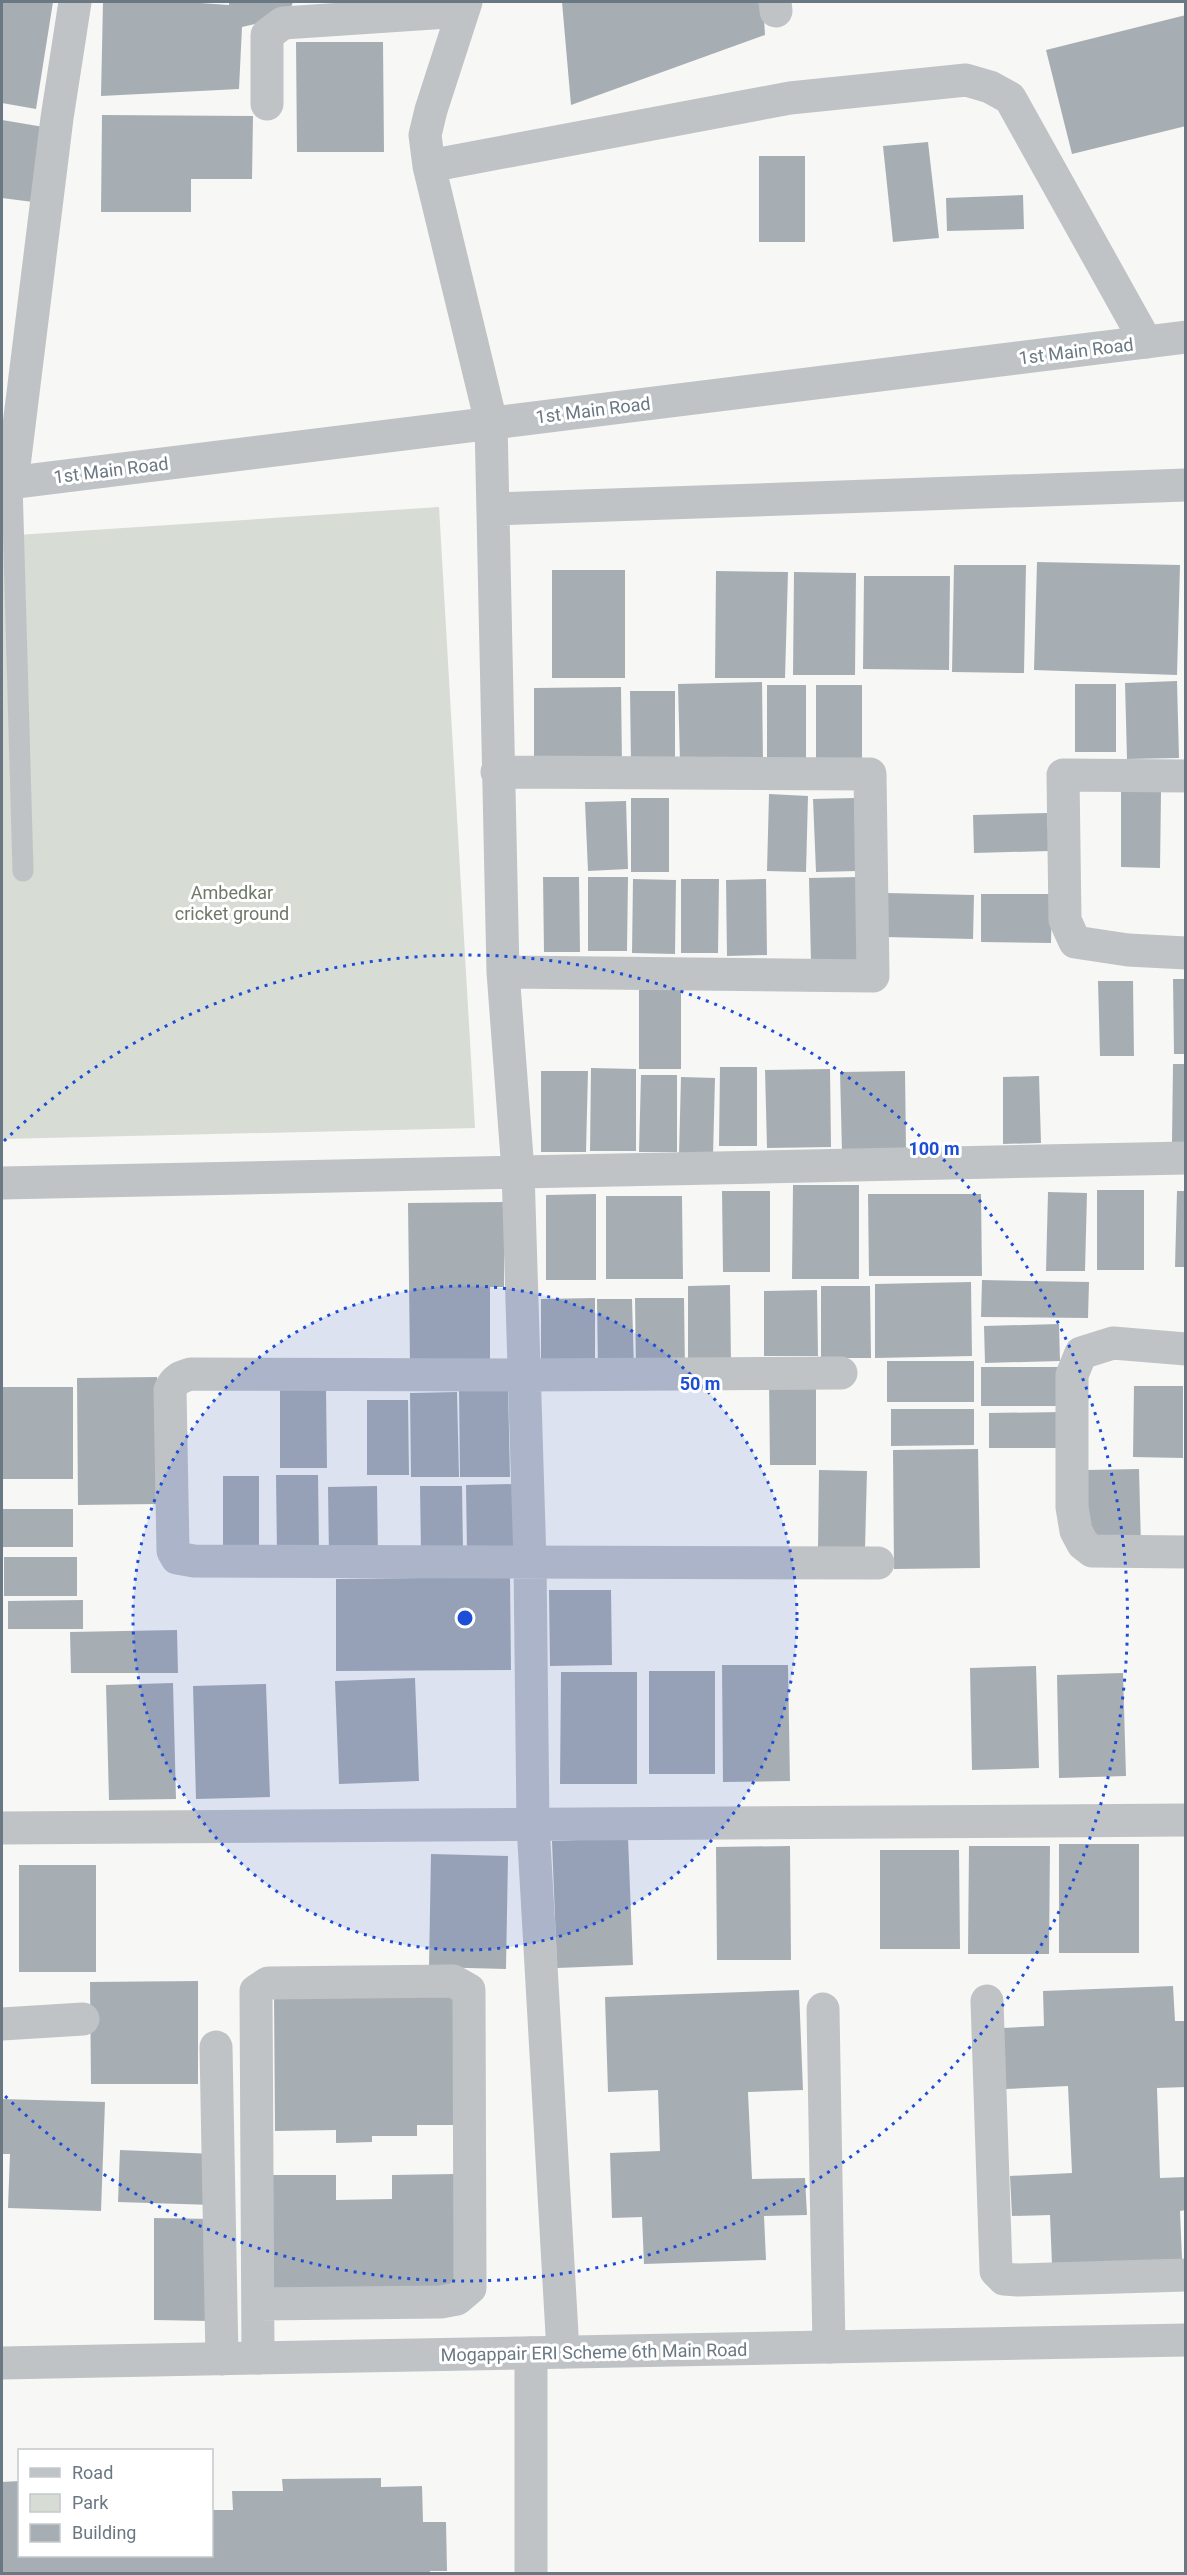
<svg xmlns="http://www.w3.org/2000/svg" width="1187" height="2575" viewBox="0 0 1187 2575" font-family="Roboto,sans-serif">
<style>
.green{fill:#d7dcd4}
.building{fill:#a7aeb3}
.lines{fill:none;stroke-linecap:round;stroke-linejoin:round}
.service{stroke:#bfc3c6;stroke-width:21}
.minor{stroke:#bfc3c6;stroke-width:33}
.tertiary{stroke:#bfc3c6;stroke-width:33}
.ring{fill:none;stroke:#1d4ed8;stroke-width:3;stroke-dasharray:3 6}
.labels{text-anchor:middle;dominant-baseline:central;stroke-width:6;stroke-linejoin:round;paint-order:stroke}
.street-label{font-size:18px;fill:#6a7883;stroke:#fff}
.park-label{font-size:18px;fill:#6c7a68;stroke:#fff}
.centre{fill:#1d4ed8;stroke:#fff;stroke-width:3}
.ring-label{font-size:18px;text-anchor:middle;font-weight:bold;fill:#1d4ed8;stroke:#fff;stroke-width:6;stroke-linejoin:round;paint-order:stroke}
</style>
<rect width="100%" height="100%" fill="#f7f7f5"/>
<path class="green" d="M439 507 475 1128 2 1139V536Z"/>
<path class="building" d="M2 2H53L36 109 2 103Z
M103 2H186L229 5V2H293L288 16 242 27 239 89 101 96Z
M562 2H763L765 35 571 105Z
M1186 15V126L1072 154 1046 50Z
M296 42H383L384 152H297Z
M102 115 253 116 252 179H191V212H101Z
M2 120 44 127 33 202 2 198Z
M928 142 939 238 893 242 883 146Z
M759 156H805V242H759Z
M1023 195 1024 229 947 231 946 198Z
M1037 562 1180 565 1177 675 1034 670Z
M954 565H1026L1024 673 952 672Z
M552 570H625V678H552Z
M716 571 788 572 785 678H715Z
M794 572 856 573 855 675H793Z
M864 576H950L949 670 863 669Z
M1177 681 1179 758 1127 759 1125 683Z
M762 682 763 762 680 763 678 684Z
M1075 684H1116V752H1075Z
M767 685H806V764H767Z
M816 685H862V766H816Z
M621 687 622 765 534 766V688Z
M630 691H675V764H631Z
M1121 792H1161L1160 868 1121 867Z
M769 794 808 796 806 872 767 871Z
M631 798H669V872H631Z
M854 798 857 871 816 872 813 799Z
M626 801 628 869 588 871 585 802Z
M1047 813 1049 851 974 853 973 815Z
M543 877H579L580 952H544Z
M588 877H628L627 951H588Z
M859 877 861 961 811 962 809 878Z
M633 879 676 880 675 954 632 953Z
M681 879H719L718 953H681Z
M766 879 767 955 727 956 726 880Z
M886 893 974 895 973 939 885 937Z
M981 894H1052L1051 943 981 942Z
M1173 979H1186V1054H1174Z
M1098 981H1133L1134 1056H1100Z
M639 990H681V1069H639Z
M1173 1064H1186V1142H1172Z
M720 1067H757V1146H719Z
M591 1068 636 1069V1151H590Z
M830 1069 831 1147 767 1148 765 1070Z
M541 1071H588L586 1152H541Z
M905 1071 906 1150 842 1152 840 1072Z
M641 1075H677V1152H639Z
M1039 1076 1041 1143 1003 1144V1077Z
M681 1077 715 1078 713 1155H679Z
M793 1185H859V1279H792Z
M1097 1190H1144V1270H1097Z
M722 1191H770V1272H723Z
M1177 1191H1186V1267H1175Z
M1048 1192 1087 1193 1085 1271H1046Z
M596 1194V1280H546V1195Z
M868 1194H981L982 1276H869Z
M606 1196H682L683 1279H606Z
M504 1202V1287H490V1363H410L408 1203Z
M982 1280 1089 1282 1088 1318 981 1317Z
M971 1282 972 1356 875 1358V1284Z
M730 1285 731 1364H688V1286Z
M821 1286H870L871 1358H821Z
M817 1290 818 1356H764V1291Z
M595 1298V1371H541V1299Z
M635 1298H684L685 1371 636 1372Z
M597 1299H632L634 1370H598Z
M1059 1324 1060 1361 985 1363 984 1326Z
M887 1361H974V1402H887Z
M981 1367H1064V1406H981Z
M157 1377 158 1504 78 1505 77 1378Z
M769 1383H816V1465H770Z
M1134 1386H1183V1458L1133 1457Z
M2 1387H73V1479H2Z
M459 1388H508L510 1477H460Z
M280 1389H326L327 1468H280Z
M457 1392 459 1477H411L410 1393Z
M367 1400H408L409 1475H367Z
M891 1409H974V1445L891 1446Z
M1063 1412V1448H989V1413Z
M978 1449 980 1568 894 1569 893 1450Z
M1139 1469 1141 1546 1088 1547 1087 1470Z
M819 1470 867 1471 865 1549 818 1548Z
M276 1475H318L319 1552 277 1554Z
M223 1476H259V1551H223Z
M514 1484 515 1553H467L466 1485Z
M377 1486 378 1556 329 1557 328 1487Z
M420 1486H462L463 1552 421 1553Z
M2 1509H73V1547H2Z
M4 1557H77V1596H4Z
M510 1577 511 1670 336 1671V1579Z
M549 1590H611L612 1665 550 1666Z
M83 1600V1629H8V1601Z
M177 1630 178 1673H71L70 1632Z
M722 1665H788L790 1781 723 1782Z
M1036 1666 1039 1768 972 1770 970 1668Z
M649 1671H715V1774H649Z
M561 1672H637V1784H560Z
M1123 1673 1126 1776 1059 1778 1057 1675Z
M415 1678 419 1781 339 1784 335 1681Z
M173 1683 176 1799 109 1800 106 1685Z
M266 1684 270 1797 196 1799 193 1686Z
M628 1838 633 1965 557 1968 552 1841Z
M1059 1844H1139V1953H1059Z
M790 1846 791 1960H717L716 1847Z
M969 1846H1050L1049 1954H968Z
M880 1850H959L960 1949H880Z
M431 1854 508 1856 506 1969 429 1967Z
M19 1865H96V1972H19Z
M198 1981V2084H91L90 1982Z
M1173 1986 1175 2021H1186V2087L1157 2088 1160 2178 1186 2177V2210L1180 2211 1182 2259 1052 2265 1050 2215 1012 2216 1010 2176 1072 2173 1068 2086 1006 2089 1003 2028 1044 2026 1043 1991Z
M799 1990 803 2090 748 2092 752 2179 805 2178 807 2215 764 2216 766 2260 644 2264 642 2217 612 2218 610 2153 660 2151 658 2090 608 2092 605 1997Z
M459 1994 460 2125H417V2136H372V2142L336 2143V2130L275 2131 274 1996Z
M2 2099 105 2102 101 2211 8 2208 10 2154H2Z
M120 2150 215 2154 213 2205 118 2202Z
M454 2174 455 2288 270 2289 269 2175H336V2200L392 2199V2175Z
M154 2218 212 2219 211 2321 154 2320Z
M381 2478V2487L422 2486 423 2522H446L447 2571H430V2574H2V2482L20 2481V2556H212V2510H233L232 2491H283L282 2479Z"/>
<g class="lines">
<path class="service" d="M12 482 23 871"/>
<path class="minor" d="M775 2 776 11
M267 104V35L283 23 463 11
M429 166 425 135 431 110 466 2
M12 482 57 118 75 2
M495 509 1186 485
M497 772 870 774 873 976 503 972
M1186 776 1063 775 1065 920 1075 942 1128 950 1186 953
M2 1183 1186 1158
M1186 1349 1113 1343 1081 1353 1072 1375V1507L1076 1531 1083 1544 1092 1551 1186 1552
M841 1373 524 1375 191 1374C180 1377 175 1379 170 1390L173 1551 177 1558 194 1561 878 1563
M2 1828 1186 1820
M987 2001 996 2271 1004 2279 1018 2280 1186 2275
M823 2009 829 2347
M2 2024 83 2019
M216 2047 222 2359
M563 2352 533 1825 530 1562 518 1171 503 972 491 422 429 166 790 98 966 80 990 87 1010 98 1146 342
M531 2353V2574
M258 2358 256 1991 268 1983 453 1981 469 1990 470 2288 457 2299 441 2302 259 2304"/>
<path class="tertiary" d="M2 484 1186 337
M2 2363 1186 2340"/>
</g>
<circle cx="465" cy="1618" r="332" fill="#1d4ed8" fill-opacity=".12"/>
<g class="ring">
<circle cx="465" cy="1618" r="332"/>
<path d="M4 1141A663 663 0 1 1 4 2095"/>
</g>
<g class="labels">
<g class="street-label">
<text transform="translate(1076 351) rotate(-7)">1st Main Road</text>
<text transform="translate(593 410) rotate(-7)">1st Main Road</text>
<text transform="translate(111 470) rotate(-7)">1st Main Road</text>
<text transform="translate(594 2352) rotate(-1)">Mogappair ERI Scheme 6th Main Road</text>
</g>
<g class="park-label">
<text x="232" y="892">Ambedkar<tspan x="232" dy="21">cricket ground</tspan></text>
</g>
</g>
<circle cx="465" cy="1618" r="9" class="centre"/>
<g class="ring-label">
<text x="934" y="1155">100 m</text>
<text x="700" y="1390">50 m</text>
</g>
<rect width="1187" height="2575" fill="none" stroke="#6a7883" stroke-width="6"/>
<rect x="18" y="2449" width="195" height="108" fill="#ffffff" stroke="#c3c9cd" stroke-width="1.5"/>
<rect x="30" y="2468" width="30" height="9" fill="#bfc3c6" stroke="#c3c9cd" stroke-width="1.5"/>
<text x="72" y="2479" font-size="18" fill="#6a7883">Road</text>
<rect x="30" y="2494" width="30" height="18" fill="#d7dcd4" stroke="#c3c9cd" stroke-width="1.5"/>
<text x="72" y="2509" font-size="18" fill="#6a7883">Park</text>
<rect x="30" y="2524" width="30" height="18" fill="#a7aeb3" stroke="#c3c9cd" stroke-width="1.5"/>
<text x="72" y="2539" font-size="18" fill="#6a7883">Building</text>
</svg>
